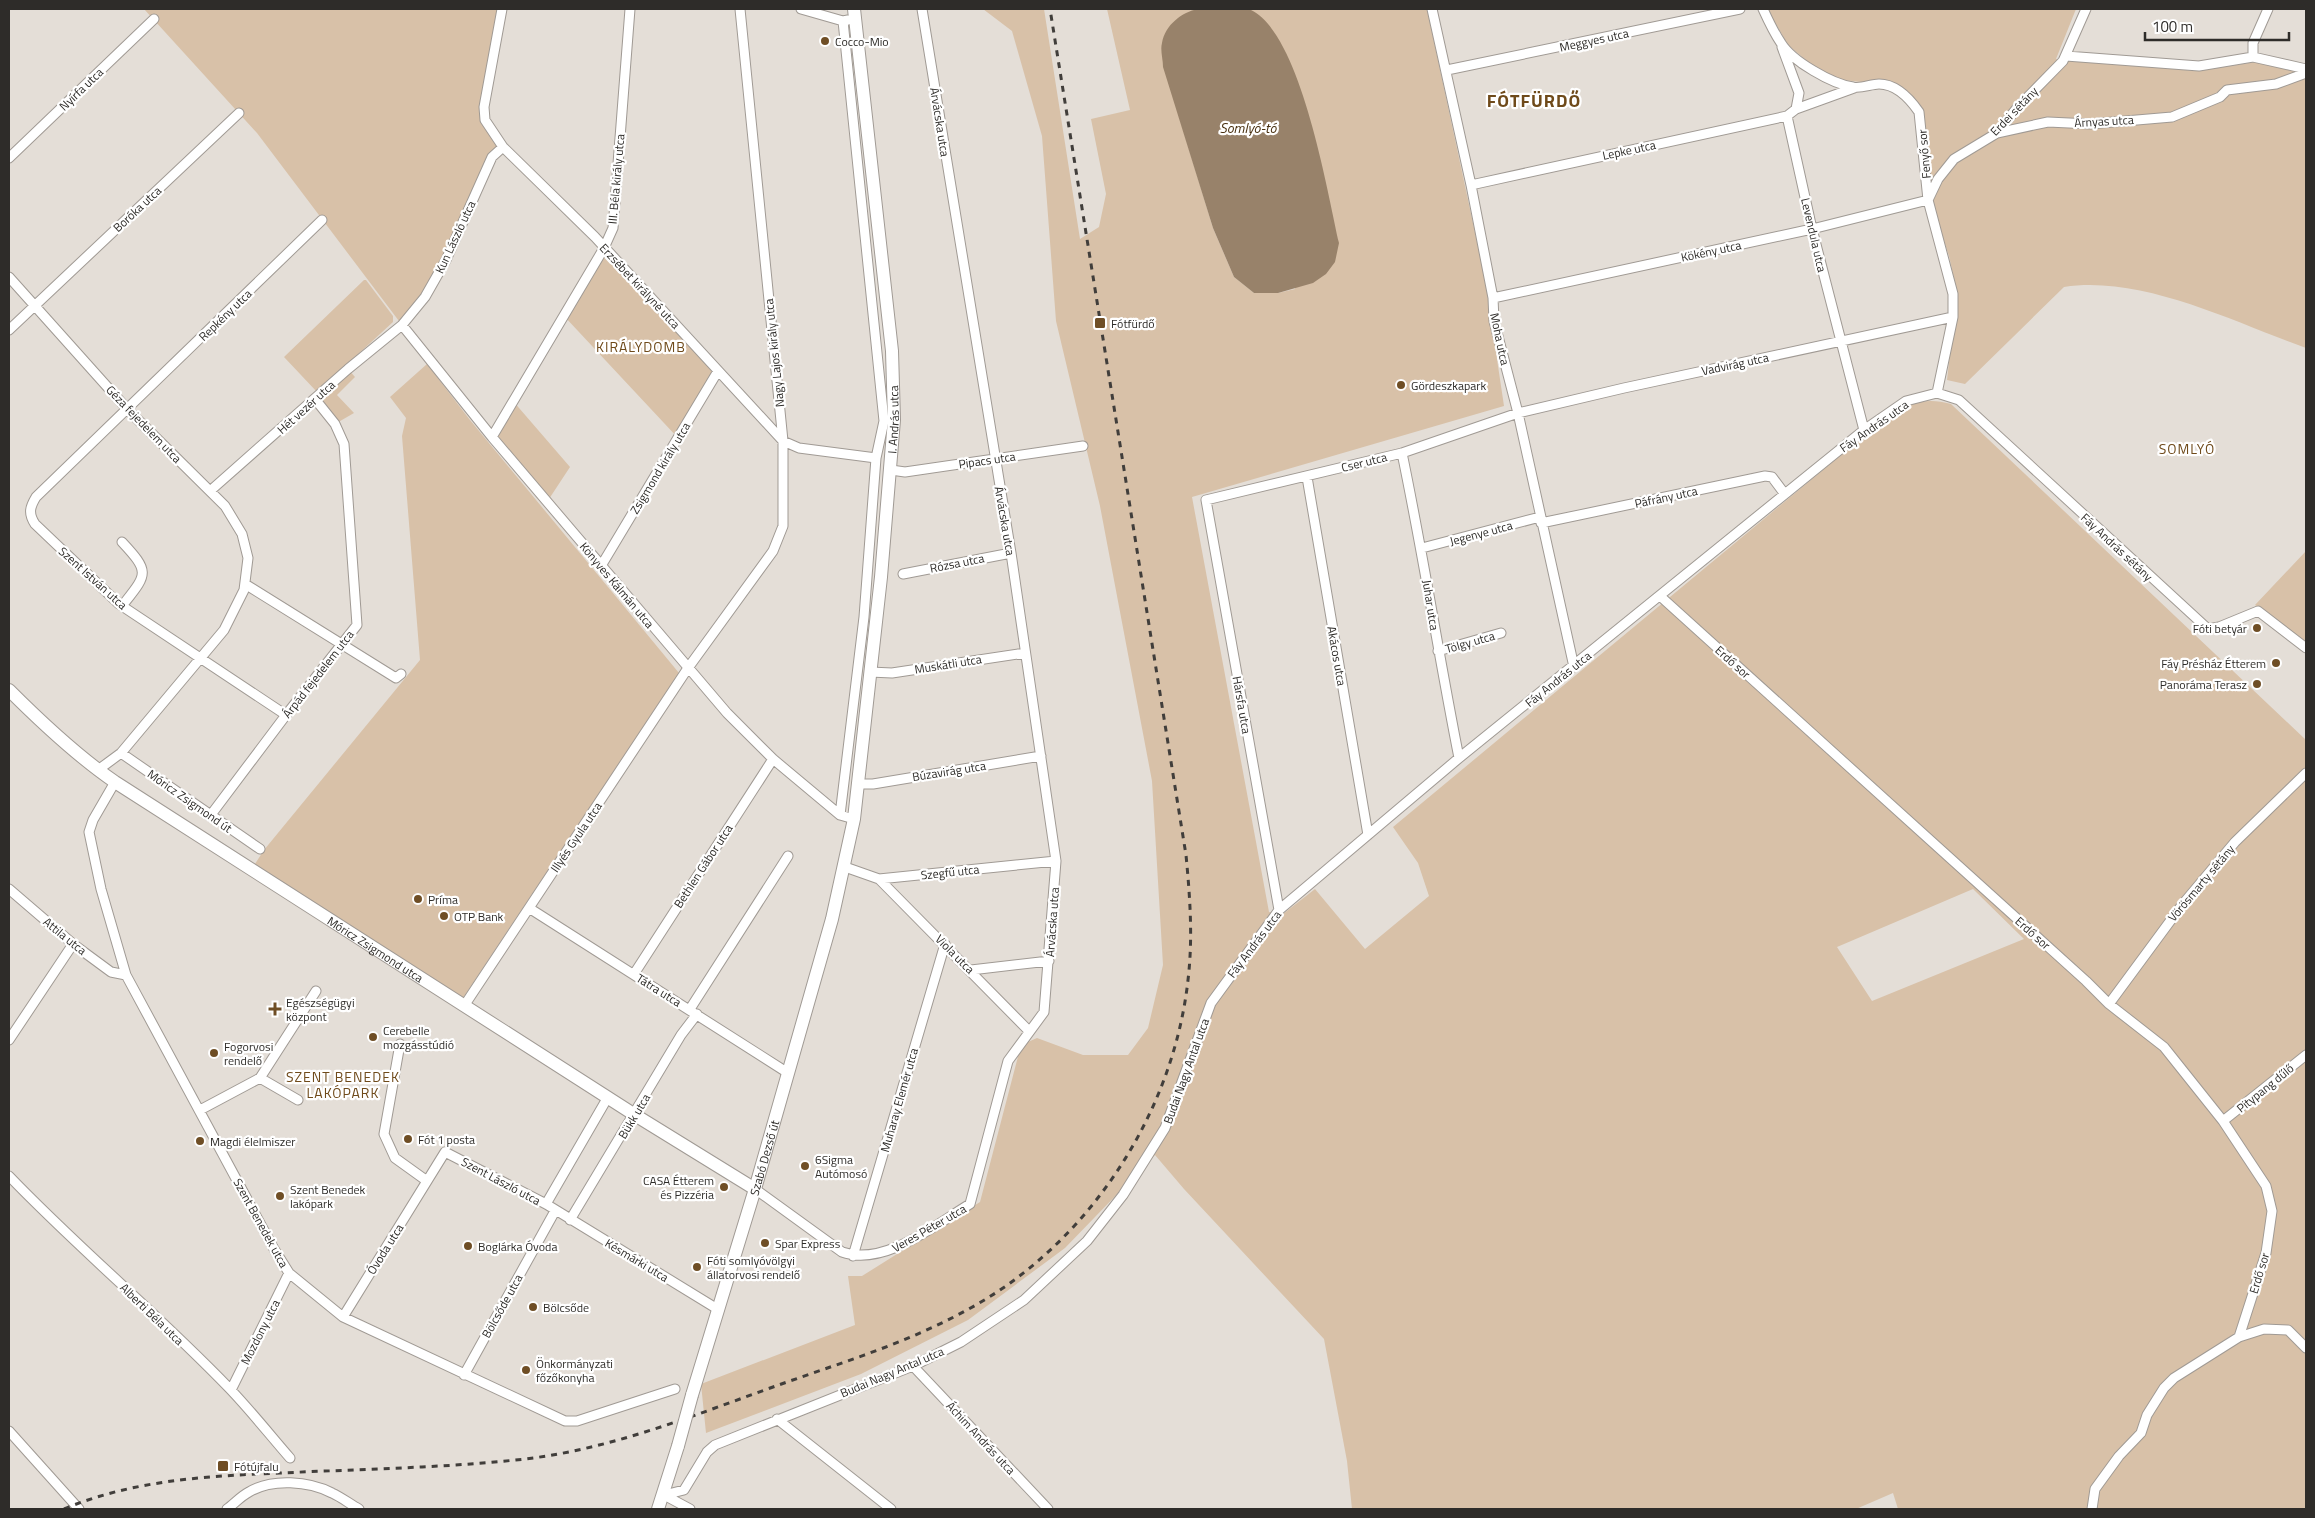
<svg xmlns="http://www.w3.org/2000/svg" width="2315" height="1518" viewBox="0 0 2315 1518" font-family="'Titillium Web',sans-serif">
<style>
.green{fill:#d8c1a8;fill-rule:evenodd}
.water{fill:#98826a}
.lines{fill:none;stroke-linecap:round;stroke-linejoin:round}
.street-casing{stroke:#a09a94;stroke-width:11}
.secondary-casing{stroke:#a09a94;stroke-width:14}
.street{stroke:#fff;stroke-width:9}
.secondary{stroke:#fff;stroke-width:12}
.rail{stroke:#413e3b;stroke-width:3;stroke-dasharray:6 6;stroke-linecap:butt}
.secondary-bridge-casing{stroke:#a09a94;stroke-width:14;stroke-linecap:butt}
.secondary-bridge{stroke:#fff;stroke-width:12}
.poi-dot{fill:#6f4e25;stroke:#fff;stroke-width:2}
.labels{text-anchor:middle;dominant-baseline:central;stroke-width:4.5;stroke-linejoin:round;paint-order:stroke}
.street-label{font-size:12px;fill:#2e2c29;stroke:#fff}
.poi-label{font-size:12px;fill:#2e2c29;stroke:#fff;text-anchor:start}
.water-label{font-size:14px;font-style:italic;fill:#472e0d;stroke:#fff}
.neighbourhood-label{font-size:14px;letter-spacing:1px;fill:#6f4a1a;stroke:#fff}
.district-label{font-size:18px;font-weight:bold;letter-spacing:1px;fill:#6f4a1a;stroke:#fff}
</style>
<rect width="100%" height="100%" fill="#e4ded7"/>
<path class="green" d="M144 9H502L485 120 503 147 492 157 446 259 402 325 257 133Z
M983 9H1044L1080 239 1099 227 1106 194 1091 119 1130 110 1107 9H1198H1195L1164 67 1213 228 1234 277 1254 293H1278L1295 289 1250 10 1246 9H1427L1485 279 1504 406 1192 497 1269 912 1283 914 1315 889 1365 949 1429 896 1418 863 1393 827 1859 440C1889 417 1911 392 1951 404L2306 740V1509H1898L1893 1493 1856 1509H1352L1347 1461 1324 1339 1184 1189 1155 1155 1065 1248 968 1320 861 1374 706 1433 701 1384 855 1325 848 1276H862L980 1202 1021 1045 1037 1038 1083 1055H1128L1148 1028 1163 965 1152 781 1100 506 1056 321 1042 136 1012 31ZM1973 889 2024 939 1872 1001 1837 947Z
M1767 9H2076L2056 59 2198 71 2255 62 2306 74V348C2233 322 2142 275 2064 287L1965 384 1947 380 1957 292 1949 256 1925 184 1917 113 1901 93 1879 84 1834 79 1813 66 1788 45Z
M605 248 718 371 678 438 564 316Z
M364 280H366L393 316V322L317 392 284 357Z
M427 364 470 420 679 673 463 998 251 870 264 850 420 660 402 436 406 418 390 397Z
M348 369 355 377 337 395 354 413 335 424 315 399Z
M513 401 570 467 547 502 492 437Z
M2306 551V642L2255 605Z"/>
<path class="water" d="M1198 9C1211 9 1240 5 1251 10 1301 34 1327 190 1339 243L1335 262 1326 274 1313 283 1278 293H1254L1234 277 1213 228 1163 67C1163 59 1160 50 1162 43 1165 25 1182 12 1198 9Z"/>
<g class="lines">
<defs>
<path id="street" d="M502 9 484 107 485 120 503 147 595 237 783 441 799 448 876 458
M801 9 843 21 848 20
M1432 9 1471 185 1493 298 1494 321 1518 413 1574 667
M1763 9C1768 20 1774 33 1781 43 1792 61 1832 84 1853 87 1861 89 1871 84 1879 84 1897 84 1910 99 1919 112L1928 200 1953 294V317L1937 393
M1782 47 1799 93 1796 109 1787 116 1812 229 1864 430
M2066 56 2199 66 2253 57V43L2268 9
M2253 57 2306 69
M1447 70 1740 9
M1796 109 1854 88
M1997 133 2048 122 2090 124 2172 117 2220 97 2227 90 2276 84 2306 73
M9 158 154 19
M1471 185 1787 116
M9 277 128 410 225 506 242 534 248 558 244 590 224 630 121 753 98 770
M1493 298 1812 229 1928 200 1938 179 1954 159 1997 133 2017 108 2063 61 2086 9
M402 325 492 437 727 713 773 759 840 815 854 819
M9 330 239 113
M1937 393 1959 400 2208 629 2219 627 2258 611 2306 648
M492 437 604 248 613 228 630 9
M1402 453C1423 554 1439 657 1459 758
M891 470 905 472 1083 446
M1307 477 1368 835
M210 491 348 369 402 325 425 297 446 260 492 157 503 147
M1541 523 1765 476 1772 477 1784 493
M122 542C151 573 147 574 122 606
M1422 548 1540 517
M601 566 718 371
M903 574 1011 553
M245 584 396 678 401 674
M1660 596 2086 981 2109 1004 2164 1047 2223 1121 2266 1186 2272 1211 2266 1253 2239 1337
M1438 651 1501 633
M870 672 892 673 1025 653
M286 715 119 604 35 524C28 513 30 507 36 497L322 220
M121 753 260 849
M115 782 93 820 89 832 101 889 126 975 274 1249 289 1273 343 1317 565 1421H577L675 1389
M857 784H873L1041 756
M840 815 864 617 876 458 884 421 843 21
M210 816 286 715 357 625 344 444 335 424 315 399
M845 867 879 879 1056 861
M879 879 1029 1031
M9 889 73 944 111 972 126 975
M529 908 788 1073
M1279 910 1206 500 1402 453 1518 413 1624 388 1953 317
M971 970 1049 961
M634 974 773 759
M2109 1004 2182 905 2235 842 2306 773
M464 1006 688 668 773 551 783 526V441L740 9
M690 1009 788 856
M9 1040 73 944
M400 1044 384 1134 395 1158 427 1181
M260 1078 298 1100
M200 1110 260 1078 316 991
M2223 1121 2306 1055
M9 1176C80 1250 159 1315 230 1389 251 1411 270 1435 290 1458
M755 1189 842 1252C884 1267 935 1225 970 1204L1008 1061 1044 1012 1056 861 1011 553 922 9
M546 1204 608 1097
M570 1220 681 1035 697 1014
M853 1256 945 944
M343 1317 445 1152 546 1204 719 1310
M913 1366 1048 1509
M464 1375 555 1211
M231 1390 289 1273
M777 1419 891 1509
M9 1431 79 1509
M664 1495 684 1490 707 1452 715 1445 913 1366 961 1342 1024 1300 1087 1241 1123 1195 1165 1128 1211 1003 1279 910 1459 758 1864 430 1906 401 1937 393
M664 1495 690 1509
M227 1509C234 1504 241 1496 249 1492 272 1478 309 1481 332 1493 341 1497 350 1504 359 1509
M2092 1509 2095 1489 2119 1456 2141 1433 2147 1415 2164 1388 2174 1378 2239 1337 2264 1329 2288 1330 2306 1348"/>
<g id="secondary">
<path id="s1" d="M9 690C42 723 77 756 115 782L635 1115 755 1189"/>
<path id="s2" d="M692 1395 755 1189 832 919 854 819 881 577 894 420 892 351 854 9"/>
<path d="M658 1509 678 1446"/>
</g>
</defs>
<use href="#street" class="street-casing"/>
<use href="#secondary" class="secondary-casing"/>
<use href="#street" class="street"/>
<use href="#secondary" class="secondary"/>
<path class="rail" d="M64 1509C133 1480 207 1476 281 1473 362 1469 444 1468 525 1459 611 1449 692 1416 773 1387 837 1364 905 1344 965 1311 1086 1247 1173 1116 1188 980 1193 938 1190 897 1186 855L1050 9"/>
<defs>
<path id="secondary-bridge" d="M678 1446 692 1395"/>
</defs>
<use href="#secondary-bridge" class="secondary-bridge-casing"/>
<use href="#secondary-bridge" class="secondary-bridge"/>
</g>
<g class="poi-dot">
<circle cx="825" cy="41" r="5"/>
<rect x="1094" y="317" width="12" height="12" rx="2.5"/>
<circle cx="1401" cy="385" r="5"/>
<circle cx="2257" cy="628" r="5"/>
<circle cx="2276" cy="663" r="5"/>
<circle cx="2257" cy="684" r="5"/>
<circle cx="418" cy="899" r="5"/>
<circle cx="444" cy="916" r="5"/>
<path d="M272.5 1001.5h5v5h5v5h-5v5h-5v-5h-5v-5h5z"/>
<circle cx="373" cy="1037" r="5"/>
<circle cx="214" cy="1053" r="5"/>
<circle cx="408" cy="1139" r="5"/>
<circle cx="200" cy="1141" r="5"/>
<circle cx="805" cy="1166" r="5"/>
<circle cx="724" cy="1187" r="5"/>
<circle cx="280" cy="1196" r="5"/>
<circle cx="765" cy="1243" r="5"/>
<circle cx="468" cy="1246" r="5"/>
<circle cx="697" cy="1267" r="5"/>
<circle cx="533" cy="1307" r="5"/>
<circle cx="526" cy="1370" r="5"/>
<rect x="217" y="1460" width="12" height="12" rx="2.5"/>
</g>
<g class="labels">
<g class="street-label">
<text transform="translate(1594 40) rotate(-12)">Meggyes utca</text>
<text transform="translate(81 89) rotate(-44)">Nyírfa utca</text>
<text transform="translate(2014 111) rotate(-46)">Erdei sétány</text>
<text transform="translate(2104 121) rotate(-3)">Árnyas utca</text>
<text transform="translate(940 122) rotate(81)">Árvácska utca</text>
<text transform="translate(1629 150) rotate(-12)">Lepke utca</text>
<text transform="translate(1924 154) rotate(-95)">Fenyő sor</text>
<text transform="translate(616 179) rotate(-85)">III. Béla király utca</text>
<text transform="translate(137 209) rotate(-43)">Boróka utca</text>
<text transform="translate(1814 235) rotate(77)">Levendula utca</text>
<text transform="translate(455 237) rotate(-65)">Kun László utca</text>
<text transform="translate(1711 251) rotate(-12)">Kökény utca</text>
<text transform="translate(640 286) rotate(47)">Erzsébet királyné utca</text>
<text transform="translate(225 315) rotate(-44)">Repkény utca</text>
<text transform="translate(1500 339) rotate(78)">Moha utca</text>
<text transform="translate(774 353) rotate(-96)">Nagy Lajos király utca</text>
<text transform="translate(1735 364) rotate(-12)">Vadvirág utca</text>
<text transform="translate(306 407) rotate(-42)">Hét vezér utca</text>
<text stroke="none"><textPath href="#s2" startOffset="1000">I. András utca</textPath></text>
<text transform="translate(144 424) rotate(46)">Géza fejedelem utca</text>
<text transform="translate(1874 426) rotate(-35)">Fáy András utca</text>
<text transform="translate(987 460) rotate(-8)">Pipacs utca</text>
<text transform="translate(1364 462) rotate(-14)">Cser utca</text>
<text transform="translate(660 468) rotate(-59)">Zsigmond király utca</text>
<text transform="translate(1666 497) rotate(-12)">Páfrány utca</text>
<text transform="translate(1005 521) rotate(80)">Árvácska utca</text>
<text transform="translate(1481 533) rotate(-15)">Jegenye utca</text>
<text transform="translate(2117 547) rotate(43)">Fáy András sétány</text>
<text transform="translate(957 563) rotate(-11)">Rózsa utca</text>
<text transform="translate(93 578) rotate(42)">Szent István utca</text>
<text transform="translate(617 585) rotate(50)">Könyves Kálmán utca</text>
<text transform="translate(1431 605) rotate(81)">Juhar utca</text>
<text transform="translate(1470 642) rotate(-16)">Tölgy utca</text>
<text transform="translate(1337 656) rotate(80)">Akácos utca</text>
<text transform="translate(1733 662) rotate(42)">Erdő sor</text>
<text transform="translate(948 664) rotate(-9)">Muskátli utca</text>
<text transform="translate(318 674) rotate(-52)">Árpád fejedelem utca</text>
<text transform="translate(1558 679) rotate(-39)">Fáy András utca</text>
<text transform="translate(1242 705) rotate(80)">Hársfa utca</text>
<text transform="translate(949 771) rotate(-9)">Búzavirág utca</text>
<text transform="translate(190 801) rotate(35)">Móricz Zsigmond út</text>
<text transform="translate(576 837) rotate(-56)">Illyés Gyula utca</text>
<text transform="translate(703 866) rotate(-57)">Bethlen Gábor utca</text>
<text transform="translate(950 872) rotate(-6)">Szegfű utca</text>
<text transform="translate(2201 883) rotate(-50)">Vörösmarty sétány</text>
<text transform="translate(1052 922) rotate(-86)">Árvácska utca</text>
<text transform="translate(2033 933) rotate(42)">Erdő sor</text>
<text transform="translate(65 936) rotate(39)">Attila utca</text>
<text transform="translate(1254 944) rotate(-53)">Fáy András utca</text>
<text stroke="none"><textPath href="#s1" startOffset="450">Móricz Zsigmond utca</textPath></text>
<text transform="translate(955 954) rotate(45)">Viola utca</text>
<text transform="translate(659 990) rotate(32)">Tátra utca</text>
<text transform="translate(1186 1071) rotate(-70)">Budai Nagy Antal utca</text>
<text transform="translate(2265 1088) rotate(-39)">Pitypang dűlő</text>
<text transform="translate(899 1100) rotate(-74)">Muharay Elemér utca</text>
<text transform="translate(634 1116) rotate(-59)">Bükk utca</text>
<text stroke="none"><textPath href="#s2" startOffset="248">Szabó Dezső út</textPath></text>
<text transform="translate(501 1181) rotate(28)">Szent László utca</text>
<text transform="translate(261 1223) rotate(61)">Szent Benedek utca</text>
<text transform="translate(929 1228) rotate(-30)">Veres Péter utca</text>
<text transform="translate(385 1249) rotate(-58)">Óvoda utca</text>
<text transform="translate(637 1260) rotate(31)">Késmárki utca</text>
<text transform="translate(2259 1273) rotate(-73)">Erdő sor</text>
<text transform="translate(502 1306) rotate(-61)">Bölcsőde utca</text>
<text transform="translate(152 1314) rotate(44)">Alberti Béla utca</text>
<text transform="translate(260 1332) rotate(-63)">Mozdony utca</text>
<text transform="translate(892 1372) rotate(-23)">Budai Nagy Antal utca</text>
<text transform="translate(981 1438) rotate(47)">Áchim András utca</text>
</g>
<g class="poi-label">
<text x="835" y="41">Cocco-Mio</text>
<text x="1111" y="323">Fótfürdő</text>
<text x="1411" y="385">Gördeszkapark</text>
<text x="2247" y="628" text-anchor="end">Fóti betyár</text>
<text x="2266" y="663" text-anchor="end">Fáy Présház Étterem</text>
<text x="2247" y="684" text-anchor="end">Panoráma Terasz</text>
<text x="428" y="899">Príma</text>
<text x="454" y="916">OTP Bank</text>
<text x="286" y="1002">Egészségügyi<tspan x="286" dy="14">központ</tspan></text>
<text x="383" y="1030">Cerebelle<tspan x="383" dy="14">mozgásstúdió</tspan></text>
<text x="224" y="1046">Fogorvosi<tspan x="224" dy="14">rendelő</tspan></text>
<text x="418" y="1139">Fót 1 posta</text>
<text x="210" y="1141">Magdi élelmiszer</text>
<text x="815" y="1159">6Sigma<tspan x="815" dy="14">Autómosó</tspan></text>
<text x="714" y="1180" text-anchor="end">CASA Étterem<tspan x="714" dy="14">és Pizzéria</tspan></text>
<text x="290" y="1189">Szent Benedek<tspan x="290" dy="14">lakópark</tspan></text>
<text x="775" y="1243">Spar Express</text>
<text x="478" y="1246">Boglárka Óvoda</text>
<text x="707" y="1260">Fóti somlyóvölgyi<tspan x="707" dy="14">állatorvosi rendelő</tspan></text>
<text x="543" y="1307">Bölcsőde</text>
<text x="536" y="1363">Önkormányzati<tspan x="536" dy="14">főzőkonyha</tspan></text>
<text x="234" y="1466">Fótújfalu</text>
</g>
<g class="water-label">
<text x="1248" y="127">Somlyó-tó</text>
</g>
<g class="neighbourhood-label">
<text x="641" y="346">KIRÁLYDOMB</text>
<text x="2187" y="448">SOMLYÓ</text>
<text x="343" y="1076">SZENT BENEDEK<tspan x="343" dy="16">LAKÓPARK</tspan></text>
</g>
<g class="district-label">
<text x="1534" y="100">FÓTFÜRDŐ</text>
</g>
</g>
<rect width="2315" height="1518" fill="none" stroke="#2e2c29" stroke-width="20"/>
<path d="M2145 32v8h144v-8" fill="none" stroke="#2e2c29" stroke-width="2.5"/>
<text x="2152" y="32" font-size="15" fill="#2e2c29" stroke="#ffffff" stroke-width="4" paint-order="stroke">100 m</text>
</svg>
